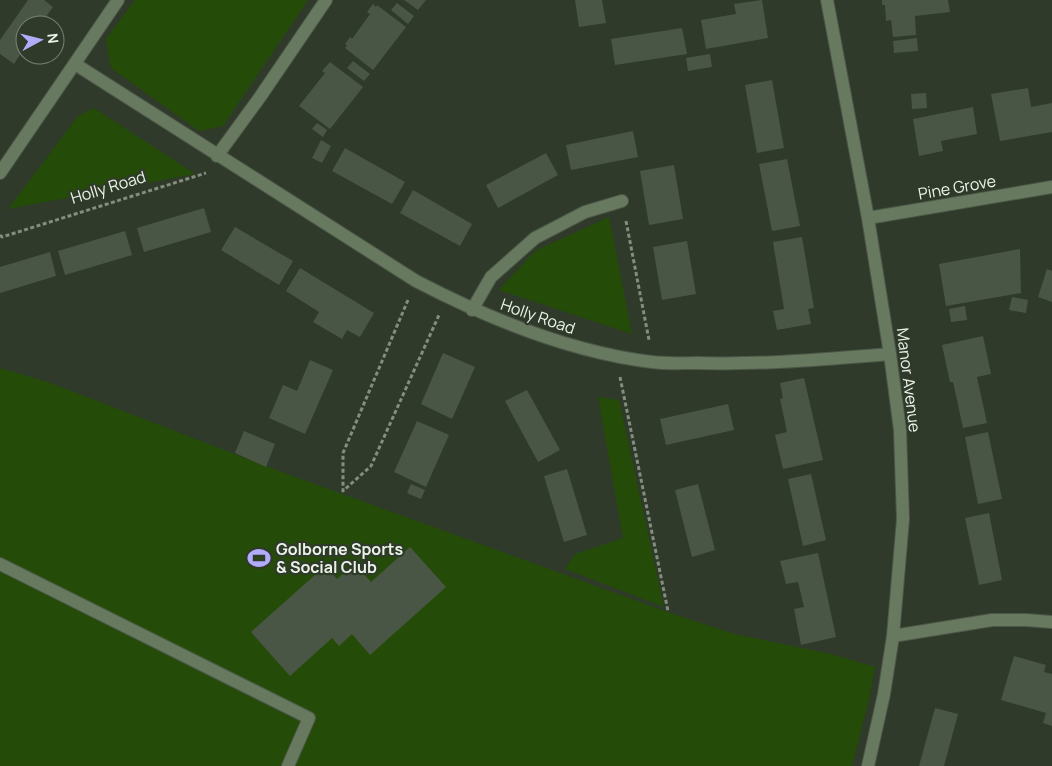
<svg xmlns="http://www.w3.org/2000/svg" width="1052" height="766" viewBox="0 0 1052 766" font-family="Manrope,sans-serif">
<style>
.green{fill:#244c08}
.building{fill:#4a5645}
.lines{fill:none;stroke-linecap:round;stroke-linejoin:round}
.minor-casing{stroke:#4d5748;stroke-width:14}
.path{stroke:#848d80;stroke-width:3;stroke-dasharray:4 2.5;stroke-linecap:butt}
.minor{stroke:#677a5f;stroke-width:12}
.labels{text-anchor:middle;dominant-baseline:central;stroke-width:4.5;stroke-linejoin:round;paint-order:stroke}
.street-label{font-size:16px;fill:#ebf2e8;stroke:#2f3a2a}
.poi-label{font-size:16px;font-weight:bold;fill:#ebf2e8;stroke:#2f3a2a;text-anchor:start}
</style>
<rect width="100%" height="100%" fill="#2f3a2a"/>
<path class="green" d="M135 0H308L223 126 199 131 111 68 106 39Z
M94 108 195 174 8 209 78 116Z
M609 217 632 334 499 290 535 251Z
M0 368 48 382 279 471 673 614 735 634 831 654 875 667 869 699 852 766H0Z
M598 397 619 400 664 607 565 569 575 554 623 538Z"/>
<path class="building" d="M28 0H44L53 7 40 25H25V47L14 64 0 54V40Z
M404 0H426L418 10Z
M575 0H602L606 23 579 27Z
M762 0 768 38 706 49 701 20 736 14 734 4Z
M882 0H948L950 12 915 16 916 35 893 37 891 20 886 21 885 5H882Z
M397 3 414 16 408 24 391 10Z
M373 4 376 7 377 5 406 27 373 70 345 48 347 45 345 44 350 37 352 39 370 14 367 12Z
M682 28 687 54 615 65 611 39Z
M917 38 918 51 894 53 893 41Z
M710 54 712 67 688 71 686 58Z
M353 61 370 74 364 81 347 68Z
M330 62 363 87 330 129 299 106 325 73 322 71Z
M772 80 784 148 757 153 745 85Z
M1028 88 1031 107 1052 103V132L1000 141 991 94Z
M926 93 927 108 912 109 911 94Z
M973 107 977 134 941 141 943 151 919 156 913 119Z
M317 123 327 130 323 137 312 129Z
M633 131 638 157 571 170 566 145Z
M321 140 331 146 322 163 312 158Z
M345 148 405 182 392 204 332 171Z
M546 153 558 175 498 208 486 185Z
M787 159 800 226 772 231 759 164Z
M674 165 683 219 649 225 640 171Z
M413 190 472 224 460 246 400 213Z
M204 208 211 232 144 252 137 228Z
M235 227 293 261 279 285 221 250Z
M125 231 132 255 65 275 58 251Z
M802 237 814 308 808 309 811 324 777 330 773 311 784 309 773 242Z
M687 241 696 294 662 300 653 247Z
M1020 249 1021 293 946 306 939 264Z
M50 252 56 276 0 293V267Z
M300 268 374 313 360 337 347 330 342 339 313 322 319 312 286 291Z
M1047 269 1052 271V302L1038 297Z
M1012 297 1028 300 1026 313 1009 310Z
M965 306 967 320 951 322 949 309Z
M983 336 991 374 977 377 987 423 963 428 953 382H950L942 345Z
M443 353 475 367 452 419 421 404Z
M310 360 333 370 305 434 269 418 283 385 297 391Z
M804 378 823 460 783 469 775 435 787 432 780 399 783 398 780 383Z
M527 390 560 450 538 462 505 401Z
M728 404 734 430 666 445 660 419Z
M417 421 449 435 426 487 394 472Z
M244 431 275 444 266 467 235 453Z
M988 432 1002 499 978 504 965 437Z
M567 469 587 535 564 542 544 476Z
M811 474 826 540 803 546 788 479Z
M411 484 425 490 421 499 407 493Z
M698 484 715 550 692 557 675 490Z
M989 513 1002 580 979 585 965 518Z
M410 547 446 587 370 655 352 634 339 646 332 638 290 676 251 632 325 566 337 579 355 564 371 582Z
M818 553 836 637 801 645 794 609 804 607 798 582 786 584 780 561Z
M1014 656 1046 665 1044 672 1052 674V726L1043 723 1046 713 1001 700Z
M935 708 958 714 944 766H919Z"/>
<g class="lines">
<defs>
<path id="minor" d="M827 0 868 218 890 354 900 430 903 519 893 636 884 694 868 766
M75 64 416 281C489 319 569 352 652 362 666 364 682 363 697 363 762 365 826 359 890 354
M217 156 260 97 326 0
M0 173 118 0
M868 218 1052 187
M472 310 491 277 535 238 585 212 622 201
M0 564 309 718 288 766
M893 636 992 620H1026L1052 622"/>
</defs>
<use href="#minor" class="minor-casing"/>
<path class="path" d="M626 221 649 340
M0 235 2 237 206 173
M408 300 343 453V491L371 466 439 315
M620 377 668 611"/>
<use href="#minor" class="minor"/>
</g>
<defs>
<symbol id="stadium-bare" viewBox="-9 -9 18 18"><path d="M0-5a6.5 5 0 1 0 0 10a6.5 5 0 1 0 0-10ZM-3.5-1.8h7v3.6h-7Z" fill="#b1adfa" stroke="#2f3a2a" stroke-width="2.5" paint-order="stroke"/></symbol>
</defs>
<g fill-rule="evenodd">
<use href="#stadium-bare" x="243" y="542" width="32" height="32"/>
</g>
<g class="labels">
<g class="street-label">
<text transform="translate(108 187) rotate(-17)">Holly Road</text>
<text transform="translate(957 187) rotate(-10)">Pine Grove</text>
<text transform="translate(538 316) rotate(19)">Holly Road</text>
<text transform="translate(909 380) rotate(83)">Manor Avenue</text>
</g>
<g class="poi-label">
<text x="276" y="549">Golborne Sports<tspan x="276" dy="18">&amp; Social Club</tspan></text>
</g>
</g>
<g transform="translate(40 40) rotate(83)"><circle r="24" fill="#2f3a2a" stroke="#7a8476"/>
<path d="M0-4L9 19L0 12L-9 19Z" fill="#b1adfa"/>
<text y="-8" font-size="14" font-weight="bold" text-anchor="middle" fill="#ebf2e8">N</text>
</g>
</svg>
